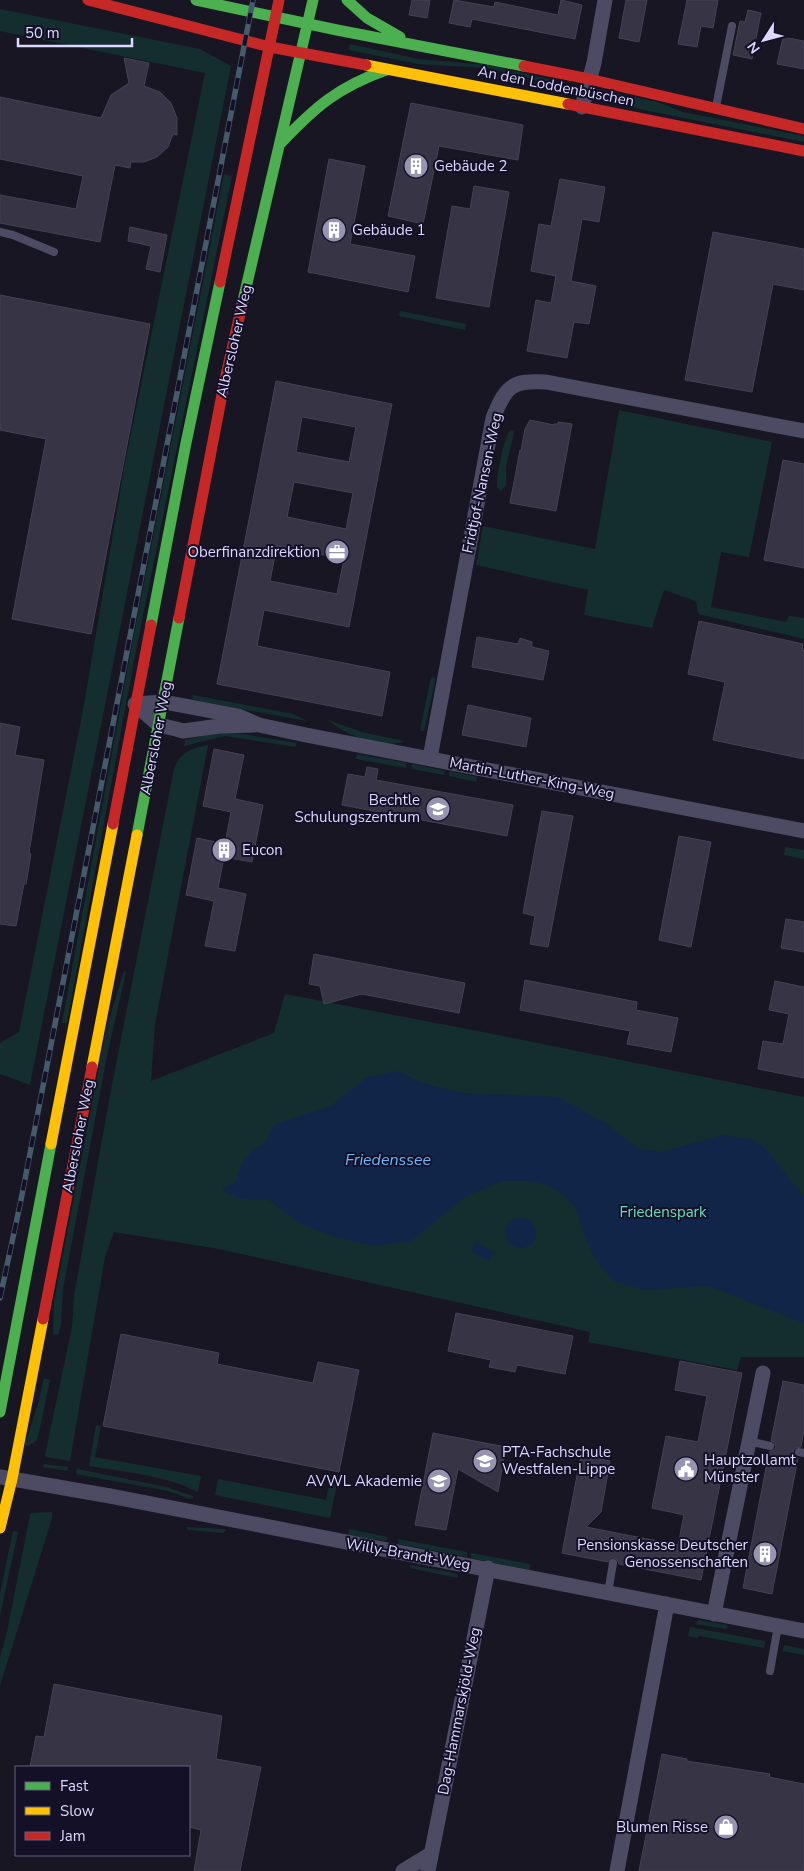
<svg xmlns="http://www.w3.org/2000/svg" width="804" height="1871" viewBox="0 0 804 1871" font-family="'Nunito Sans',sans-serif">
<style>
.green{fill:#142e2f}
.water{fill:#112549}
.building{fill:#363445;stroke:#454156;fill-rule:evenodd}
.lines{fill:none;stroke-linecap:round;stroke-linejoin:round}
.lane{stroke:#4c4b63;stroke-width:8}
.street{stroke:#4c4b63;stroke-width:15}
.fast{stroke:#4caf50;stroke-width:11}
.slow{stroke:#ffc107;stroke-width:11}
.jam{stroke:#c62828;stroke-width:11}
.rail-casing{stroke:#455b6c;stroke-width:5.5}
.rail{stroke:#141028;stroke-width:4;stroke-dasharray:11;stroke-linecap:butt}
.labels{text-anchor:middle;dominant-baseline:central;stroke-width:4;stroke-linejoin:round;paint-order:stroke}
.street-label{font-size:15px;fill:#dcd8fe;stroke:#141028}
.poi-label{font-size:15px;fill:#dcd8fe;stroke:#141028;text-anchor:start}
.park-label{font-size:15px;fill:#64debf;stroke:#141028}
.water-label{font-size:16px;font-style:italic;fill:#68b8fc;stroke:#141028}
</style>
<rect width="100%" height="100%" fill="#181622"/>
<path class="green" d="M0 9 200 49 231 66 30 1085 0 1074V1043L19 1032 84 705 125 463 205 73 0 31Z
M350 44 418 59 488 65 553 80 548 83 488 68 418 64 349 50Z
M600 90 658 102 683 112 804 136V142L614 104 602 96Z
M224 174 232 176 137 645 67 1023H62L132 645Z
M400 311 466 324 465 330 399 316Z
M619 410 772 442 749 557 721 552 711 607 786 622 789 616 804 618V639L698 614 696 601 664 590 652 628 584 615 588 590 476 565 483 526 595 549Z
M510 430 513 431 514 433 506 467V485L501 491 497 487C496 478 504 437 510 430Z
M431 677 436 678 424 731 420 730Z
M193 695 293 714 307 721 203 702 192 699Z
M328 720 365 733 405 741C383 751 345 735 328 720Z
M230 732 297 743 295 747 225 736 184 746 185 740 202 736Z
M208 745 155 1024 151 1081 274 1033 285 994 488 1033 804 1097V1357H741L737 1370 588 1342 590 1332 219 1249 114 1232 105 1257 70 1461 47 1457 45 1455 72 1327 74 1296 110 1095 174 769C180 752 192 748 208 745Z
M357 754 407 763 406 768 356 759Z
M412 764 445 771 444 775 412 769Z
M450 771 477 777 476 782 449 776Z
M785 847 804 850V859L784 855Z
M124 971 126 972 107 1056 63 1289 61 1325 58 1335 53 1334 54 1301 107 1026Z
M44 1378 50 1380 38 1437 36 1441 28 1446 25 1445 39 1400Z
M96 1425 101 1426 95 1457 201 1476 198 1492C165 1475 125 1472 89 1466Z
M45 1464 68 1467 67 1471 42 1467Z
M77 1469 166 1487 193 1496V1498L190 1499 168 1491 76 1474Z
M331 1477 338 1479 330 1518 215 1495 218 1479 326 1500Z
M52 1512V1518L0 1686V1657L7 1632 30 1515 31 1513Z
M186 1527 226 1529 224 1533 188 1530Z
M349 1529 388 1537 386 1541 348 1535Z
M13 1531 18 1532 0 1616V1594Z
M398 1539 467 1552V1557L399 1544Z
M471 1553 530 1564V1570L471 1558Z
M410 1565 450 1572 458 1575 457 1578 410 1568Z
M699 1620 727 1625 728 1628 726 1629 695 1624Z
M690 1627 765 1641 764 1648 699 1636 697 1638 688 1636Z
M784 1645 804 1649V1655L783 1651Z"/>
<path class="water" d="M397 1071 426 1084 461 1093 558 1097 607 1124 637 1148 661 1152 723 1135 754 1140 766 1149 804 1197V1323L708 1286 645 1290 614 1281 596 1261 583 1232 576 1208 563 1194 548 1185 529 1181H502L466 1196 411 1241 373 1246 336 1237 299 1223 269 1200 242 1199 228 1193 221 1189 236 1182 240 1167 252 1151 266 1141 274 1125 331 1106 366 1078Z
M506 1233a15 15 0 1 1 30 0a15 15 0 1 1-30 0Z
M476 1242 494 1252 489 1261 471 1251Z"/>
<path class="building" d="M412 0H430L427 18 409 15Z
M454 0 494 7 495 2 558 15 561 0 582 5 575 39 472 19 470 27 449 23Z
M626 0H647L639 42 619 38Z
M687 0H718L713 28 701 26 697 47 678 44Z
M748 10 761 13 752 59 733 55 740 21 745 22Z
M783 37 804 41V69L777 64Z
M124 58 149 63 144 86 160 92 171 103 177 118V135L173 134 168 147 157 157 144 162H131L130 168 115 165 100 242 0 223V195L76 209 83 176 0 159V97L101 118 111 95 129 83Z
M411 103 523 125 518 160 439 146 423 224 388 216Z
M329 159 365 166 350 244 415 256 408 292 308 272Z
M560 179 605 187 599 222 582 219 571 281 596 286 589 324 574 322 567 358 527 351 536 300 551 303 556 276 531 271 539 224 551 226Z
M474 186 509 192 489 307 436 298 452 206 470 209Z
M130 227 167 235 160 272 146 269 151 246 128 241Z
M713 232 804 249V290L773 284 752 392 685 380Z
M0 295 150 324 91 634 12 619 46 439 0 430Z
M276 381 392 404 349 627 264 610 257 646 390 672 382 716 217 684ZM302 417 356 427 349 462 296 452ZM294 482 353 493 346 529 287 517ZM277 546 344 559 337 594 270 581Z
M530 420 554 425V424H558V422L572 424 556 511 510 503 520 450 521 451 525 429Z
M783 460 804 464V568L764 560Z
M699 621 803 644 802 650 804 651V759L713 740 725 682 688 674Z
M477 637 518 644 520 638 532 642V647L549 651 543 680 472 667Z
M468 705 531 718 526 747 462 735Z
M0 723 20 727 15 755 44 760 29 853 31 854 26 884H24L16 926 0 924Z
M214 749 244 755 235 799 263 805 252 862 224 857 218 888 246 894 235 951 205 946 214 901 186 895 197 838 225 844 231 812 203 806Z
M367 767 378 769 376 780 513 805 507 836 342 805 348 774 365 777Z
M542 811 573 816 548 947 530 944 535 916 523 913Z
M679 836 711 842 691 947 659 940Z
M786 919 804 922V952L781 948Z
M314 954 465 983 459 1013 362 994 324 1004 320 986 309 984Z
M525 980 637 1002 636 1010 678 1018 671 1052 627 1044 630 1031 520 1010Z
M775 981 804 987V1078L758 1069 763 1041 783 1044 789 1014 769 1010Z
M456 1313 573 1336 565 1374 517 1365 515 1372 489 1367 491 1360 448 1351Z
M121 1334 219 1353 217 1364 313 1383 318 1362 359 1370 339 1472 103 1426Z
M680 1361 742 1373 701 1580 619 1564 618 1561 614 1558H611L608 1562 562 1553 581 1455 610 1461 601 1512 586 1527 678 1545 684 1515 652 1508 666 1436 698 1442 707 1396 675 1390Z
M783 1381 804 1385V1430L801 1447 795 1448 793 1451 795 1456 798 1458 772 1594 743 1588 769 1452 774 1450 776 1447 774 1442 771 1441Z
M433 1433 506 1447 498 1492 458 1469 446 1530 415 1525Z
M54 1684 222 1716 216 1759 261 1767 240 1871H194L201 1830 189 1827V1767H30L36 1736 44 1737Z
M662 1754 687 1759V1761L770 1774 769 1777 804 1784V1871H639Z"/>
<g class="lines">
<path class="lane" d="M716 107 732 26
M0 232 13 235 54 252
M748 1441 770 1446
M799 1452 804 1453
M608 1593 613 1563
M770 1671 778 1626"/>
<path class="street" d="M582 107 594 63 605 0
M135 704 164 702 238 716 259 725 306 735 804 831
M135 704 159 725 176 729 183 731 220 726 254 725
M430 758 493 418C506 386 512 380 546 382L804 431
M0 1477 110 1496 804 1631
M714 1614 763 1373
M403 1871 431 1854
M428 1871 488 1568
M617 1871 667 1604"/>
<path class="fast" d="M196 0 337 30 524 66
M347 0 367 18 400 37
M281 143C315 107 338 87 386 70
M242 305 313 0
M151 625 186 443 220 282
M137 835 179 618
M0 1412 51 1144"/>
<path class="slow" d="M366 65 568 104
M92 1067 137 835
M51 1144 113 824
M0 1528 12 1479 43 1319"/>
<path class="jam" d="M88 0 270 47 366 65
M524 66 589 79 804 129
M568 104 804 151
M220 282 279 0
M179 618 224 384 242 305
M113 824 151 625
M43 1319 92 1067"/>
<defs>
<path id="rail" d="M0 1298 21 1200 253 0"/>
</defs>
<use href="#rail" class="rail-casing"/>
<use href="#rail" class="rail"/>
</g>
<defs>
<symbol id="building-disc" viewBox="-11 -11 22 22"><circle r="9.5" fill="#9794b1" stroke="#141028"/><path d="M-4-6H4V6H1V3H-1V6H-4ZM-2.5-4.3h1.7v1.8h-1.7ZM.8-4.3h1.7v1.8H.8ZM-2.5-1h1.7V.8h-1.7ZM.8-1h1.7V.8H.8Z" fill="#fff"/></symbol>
<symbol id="office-disc" viewBox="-11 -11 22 22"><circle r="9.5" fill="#9794b1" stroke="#141028"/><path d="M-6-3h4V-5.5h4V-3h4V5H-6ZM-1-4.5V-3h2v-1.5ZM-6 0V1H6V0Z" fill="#fff"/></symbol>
<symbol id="school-disc" viewBox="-11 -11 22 22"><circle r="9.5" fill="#9794b1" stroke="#141028"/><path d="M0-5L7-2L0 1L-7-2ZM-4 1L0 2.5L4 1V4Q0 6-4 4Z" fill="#fff"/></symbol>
<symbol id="university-disc" viewBox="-11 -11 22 22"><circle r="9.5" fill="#9794b1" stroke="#141028"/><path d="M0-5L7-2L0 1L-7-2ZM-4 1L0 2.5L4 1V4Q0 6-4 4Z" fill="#fff"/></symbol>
<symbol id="civic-disc" viewBox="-11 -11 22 22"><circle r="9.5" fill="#9794b1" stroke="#141028"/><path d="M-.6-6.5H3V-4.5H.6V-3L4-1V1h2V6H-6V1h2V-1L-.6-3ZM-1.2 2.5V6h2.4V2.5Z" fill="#fff"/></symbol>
<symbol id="shop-disc" viewBox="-11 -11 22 22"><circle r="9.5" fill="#9794b1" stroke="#141028"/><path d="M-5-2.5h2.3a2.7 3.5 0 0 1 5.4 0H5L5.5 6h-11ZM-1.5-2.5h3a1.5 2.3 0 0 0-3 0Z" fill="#fff"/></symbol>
</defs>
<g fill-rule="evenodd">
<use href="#building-disc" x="402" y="152" width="28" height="28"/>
<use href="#building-disc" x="320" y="216" width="28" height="28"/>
<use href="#office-disc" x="323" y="538" width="28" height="28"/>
<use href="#school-disc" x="424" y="795" width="28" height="28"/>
<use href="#building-disc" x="210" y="836" width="28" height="28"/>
<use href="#university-disc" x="471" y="1447" width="28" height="28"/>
<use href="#civic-disc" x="672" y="1455" width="28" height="28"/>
<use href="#school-disc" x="425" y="1467" width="28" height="28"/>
<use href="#building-disc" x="751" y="1540" width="28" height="28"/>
<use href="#shop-disc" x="712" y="1813" width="28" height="28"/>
</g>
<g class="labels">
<g class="street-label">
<text transform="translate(556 86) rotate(11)">An den Loddenbüschen</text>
<text transform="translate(234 341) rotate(-77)">Albersloher Weg</text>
<text transform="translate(482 483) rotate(-78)">Fridtjof-Nansen-Weg</text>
<text transform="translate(156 738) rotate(-79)">Albersloher Weg</text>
<text transform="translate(532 778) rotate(11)">Martin-Luther-King-Weg</text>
<text transform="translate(78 1136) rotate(-79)">Albersloher Weg</text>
<text transform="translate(408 1554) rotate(10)">Willy-Brandt-Weg</text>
<text transform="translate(459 1711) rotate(-79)">Dag-Hammarskjöld-Weg</text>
</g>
<g class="poi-label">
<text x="434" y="166">Gebäude 2</text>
<text x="352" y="230">Gebäude 1</text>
<text x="320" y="552" text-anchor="end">Oberfinanzdirektion</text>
<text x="420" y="800" text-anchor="end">Bechtle<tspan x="420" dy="17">Schulungszentrum</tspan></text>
<text x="242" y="850">Eucon</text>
<text x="502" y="1452">PTA-Fachschule<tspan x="502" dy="17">Westfalen-Lippe</tspan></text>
<text x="704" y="1460">Hauptzollamt<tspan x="704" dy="17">Münster</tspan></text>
<text x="422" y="1481" text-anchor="end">AVWL Akademie</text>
<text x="748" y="1545" text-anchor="end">Pensionskasse Deutscher<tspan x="748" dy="17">Genossenschaften</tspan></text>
<text x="708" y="1827" text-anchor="end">Blumen Risse</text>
</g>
<g class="park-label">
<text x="663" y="1212">Friedenspark</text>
</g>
<g class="water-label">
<text x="388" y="1160">Friedenssee</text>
</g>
</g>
<rect x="15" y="1766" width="175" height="90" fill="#141028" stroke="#64607e"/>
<rect x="25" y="1782" width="25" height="8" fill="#4caf50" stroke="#64607e"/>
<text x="60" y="1791" font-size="15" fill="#dcd8fe">Fast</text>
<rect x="25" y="1807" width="25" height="8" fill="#ffc107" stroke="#64607e"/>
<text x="60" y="1816" font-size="15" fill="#dcd8fe">Slow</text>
<rect x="25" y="1832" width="25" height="8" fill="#c62828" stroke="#64607e"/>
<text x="60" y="1841" font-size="15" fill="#dcd8fe">Jam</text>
<g transform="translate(764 40) rotate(234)" stroke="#141028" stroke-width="4" paint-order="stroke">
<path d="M0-4L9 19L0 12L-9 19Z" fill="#dcd8fe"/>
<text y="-8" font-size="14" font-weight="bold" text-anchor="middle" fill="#dcd8fe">N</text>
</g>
<path d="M18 38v8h114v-8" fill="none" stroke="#dcd8fe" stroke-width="2.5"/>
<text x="25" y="38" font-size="15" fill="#dcd8fe" stroke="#141028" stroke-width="4" paint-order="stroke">50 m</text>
</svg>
